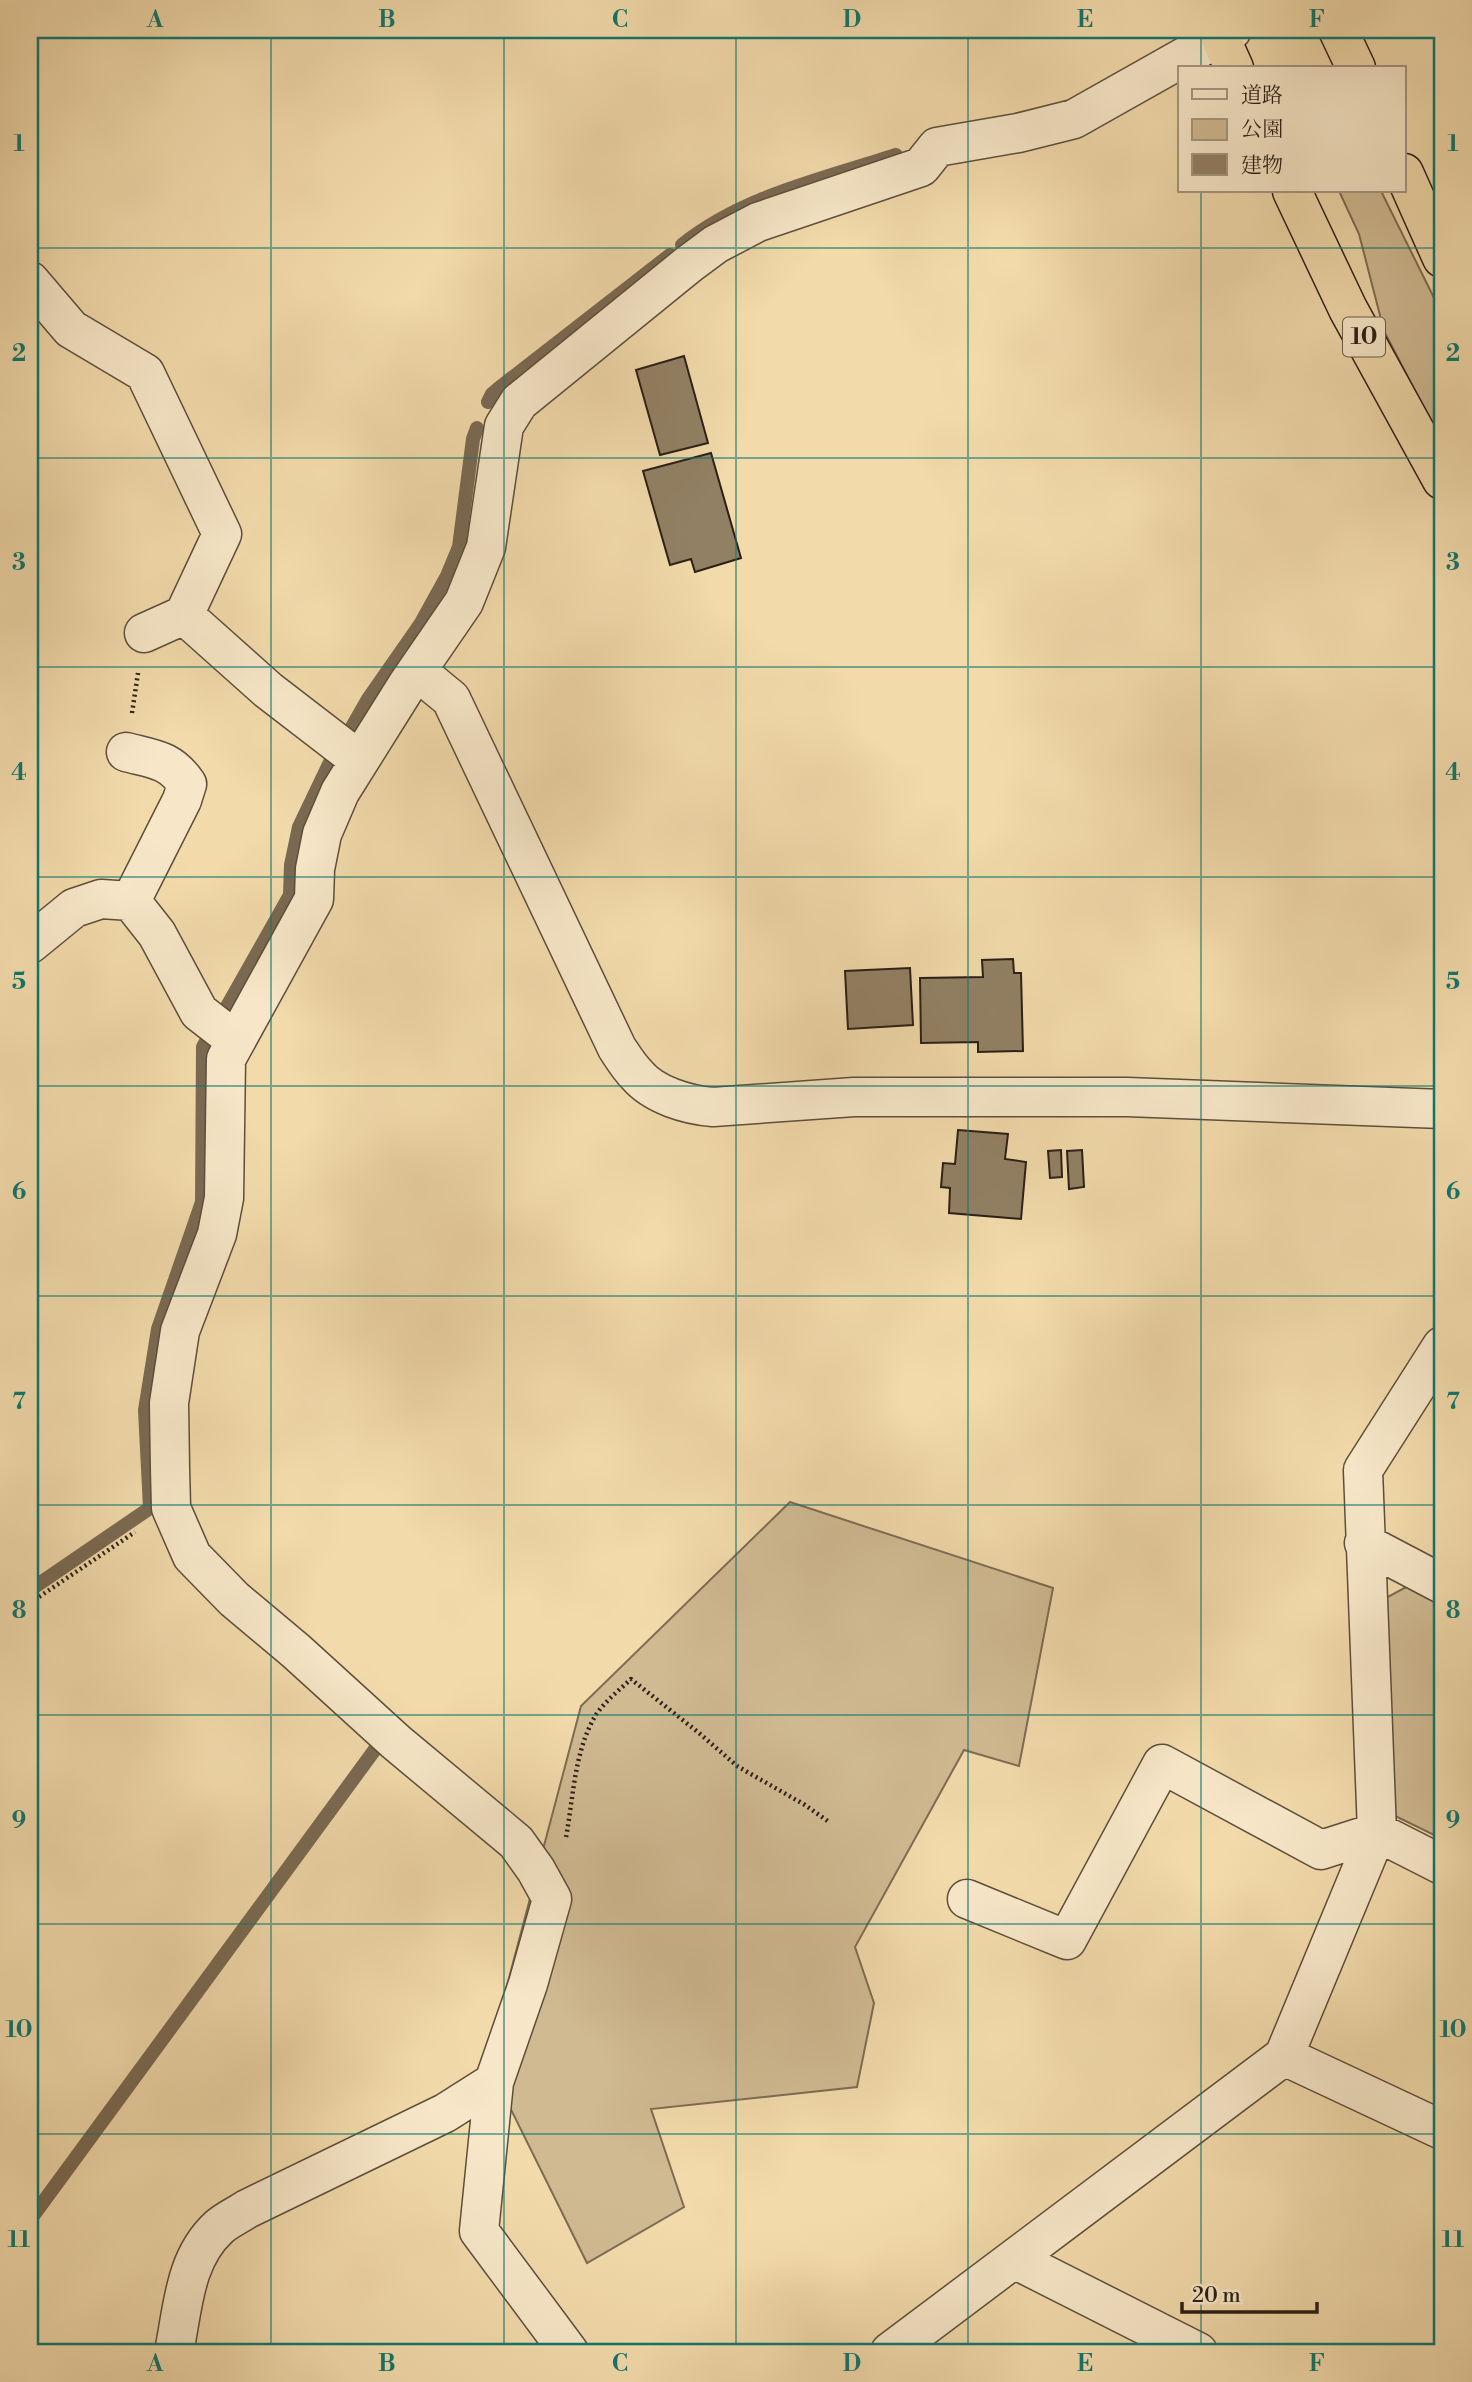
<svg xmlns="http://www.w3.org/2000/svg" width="1472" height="2382" viewBox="0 0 1472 2382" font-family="'Libre Bodoni','Noto Serif JP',serif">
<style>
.green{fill:#d0ba92;stroke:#7e6c54;stroke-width:2}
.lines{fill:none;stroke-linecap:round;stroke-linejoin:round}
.stream{stroke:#7a6952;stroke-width:14}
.building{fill:#928064;stroke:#2b1f17;stroke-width:2}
.minor-casing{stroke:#5d4e3c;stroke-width:41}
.highway-casing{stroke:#2b1f17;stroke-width:41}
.path{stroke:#2b1f17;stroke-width:4.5;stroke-dasharray:2 3.5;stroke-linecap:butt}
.minor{stroke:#f7e7c8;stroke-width:38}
.highway{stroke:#f2daab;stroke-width:38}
.grid{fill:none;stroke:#0f766e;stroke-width:2;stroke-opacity:0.55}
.labels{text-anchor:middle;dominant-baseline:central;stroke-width:6;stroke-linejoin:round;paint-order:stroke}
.shield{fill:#f7e7c8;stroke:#685b4c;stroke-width:2}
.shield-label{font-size:23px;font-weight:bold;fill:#2b1f17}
.neatline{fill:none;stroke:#0f766e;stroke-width:2.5}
.grid-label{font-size:23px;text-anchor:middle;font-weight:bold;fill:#0f766e}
</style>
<rect width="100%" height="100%" fill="#f2daab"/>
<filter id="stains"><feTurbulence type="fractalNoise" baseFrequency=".00286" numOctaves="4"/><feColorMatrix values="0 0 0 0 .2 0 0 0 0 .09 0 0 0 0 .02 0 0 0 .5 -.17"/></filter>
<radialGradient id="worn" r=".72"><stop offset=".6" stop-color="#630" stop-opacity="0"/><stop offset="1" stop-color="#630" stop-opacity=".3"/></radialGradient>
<path class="green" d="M1339 191H1381L1442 314V443L1384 331 1359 234Z
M790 1502 1053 1588 1019 1766 964 1750 855 1947 874 2003 857 2087 651 2109 684 2207 587 2263 487 2061 581 1706Z
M1410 1585 1442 1602V1820L1434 1835 1385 1811 1382 1600Z"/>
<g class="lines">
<path class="stream" d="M682 245C743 196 823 179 896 155
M488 402 492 394 499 388 670 255
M348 734 368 699 421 623 447 576 459 547 473 439 477 428
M221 1017 290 895 291 865 299 827 332 758
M30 1590 150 1508 145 1410 158 1329 202 1202 203 1047 208 1038
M30 2220 379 1744"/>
</g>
<path class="building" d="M684 356 708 443 660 455 636 370Z
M711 453 741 558 695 572 691 559 670 565 643 471Z
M1013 959 1014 973H1021L1023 1051 978 1052V1042L921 1043 920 978 983 977 982 960Z
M910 968 913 1025 848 1029 845 971Z
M958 1130 1008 1134 1005 1159 1026 1162 1021 1219 949 1213 950 1188 941 1187 943 1163 955 1164Z
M1061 1150 1062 1177 1050 1178 1048 1151Z
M1082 1150 1084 1187 1069 1189 1067 1151Z"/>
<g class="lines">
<defs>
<path id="minor" d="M30 281 71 329 145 373 222 534 184 615 268 690 359 760
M144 633 184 615
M417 671 451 699 617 1048C623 1057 629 1067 637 1075 654 1095 687 1105 713 1107L854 1097H1127L1442 1109
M126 752C153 759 170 759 187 784L182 800 131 901
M30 944 74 908 101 899 131 901 157 934 199 1012 235 1040
M1364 1543 1442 1584
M967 1899 1067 1940 1162 1764 1321 1850 1377 1832 1442 1865
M1284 2056 1442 2130
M1014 2259 1198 2352
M174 2352C183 2308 184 2259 219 2227 227 2220 238 2215 247 2209L445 2113 494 2082
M569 2352 479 2231 494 2082 528 1984 552 1899 536 1870 516 1842 396 1742 296 1651 234 1599 192 1556 171 1508 170 1468 169 1403 180 1331 217 1234 224 1198 226 1059 314 899 315 869 322 834 340 792 407 685 464 602 486 547 504 426 519 402 689 264 716 244 758 222 921 167 937 147 1018 133 1074 119 1232 30
M890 2352 1284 2056 1377 1832 1363 1470 1442 1346"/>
<path id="highway" d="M1217 30 1234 68
M1338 30 1356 68
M1404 173 1442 258
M1292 191 1348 309 1442 480"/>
</defs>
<use href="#minor" class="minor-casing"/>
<use href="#highway" class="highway-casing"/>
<path class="path" d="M132 713 138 673
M30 1603 135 1532
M566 1837C573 1800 574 1758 591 1724 599 1706 616 1693 631 1679L699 1733 737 1766 805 1805 829 1822"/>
<use href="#minor" class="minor"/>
<use href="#highway" class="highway"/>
</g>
<path class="grid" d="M271 30V2352M504 30V2352M736 30V2352M968 30V2352M1201 30V68M1201 191V2352M30 248H1442M30 458H1442M30 667H1442M30 877H1442M30 1086H1442M30 1296H1442M30 1505H1442M30 1715H1442M30 1924H1442M30 2134H1442"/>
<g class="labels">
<rect class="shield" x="1343" y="317.5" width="42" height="39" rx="5"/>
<g class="shield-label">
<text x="1364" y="337">10</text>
</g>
</g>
<rect width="1472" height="2382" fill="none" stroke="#f2daab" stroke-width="77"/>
<rect x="1178" y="66" width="228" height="126" fill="#f7e7c8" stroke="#a59781" stroke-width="2"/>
<rect x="1192" y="89" width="35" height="10" fill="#f7e7c8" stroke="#a59781" stroke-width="2"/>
<text x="1241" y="102" font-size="21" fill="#2b1f17">道路</text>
<rect x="1192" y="119" width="35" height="21" fill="#d0ba92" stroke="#a59781" stroke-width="2"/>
<text x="1241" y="136" font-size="21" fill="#2b1f17">公園</text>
<rect x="1192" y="154" width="35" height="21" fill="#928064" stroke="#a59781" stroke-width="2"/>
<text x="1241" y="172" font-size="21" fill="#2b1f17">建物</text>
<path d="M1182 2302v10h135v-10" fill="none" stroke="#2b1f17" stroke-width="3.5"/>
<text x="1192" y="2302" font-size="21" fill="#2b1f17" stroke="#f7e7c8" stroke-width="5" paint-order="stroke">20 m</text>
<rect x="38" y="38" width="1396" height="2306" class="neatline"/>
<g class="grid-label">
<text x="155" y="27">A</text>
<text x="387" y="27">B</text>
<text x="620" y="27">C</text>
<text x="852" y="27">D</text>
<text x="1085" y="27">E</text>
<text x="1317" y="27">F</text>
<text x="19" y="151">1</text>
<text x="1453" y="151">1</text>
<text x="19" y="361">2</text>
<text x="1453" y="361">2</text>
<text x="19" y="570">3</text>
<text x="1453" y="570">3</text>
<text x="19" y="780">4</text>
<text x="1453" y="780">4</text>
<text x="19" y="989">5</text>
<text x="1453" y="989">5</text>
<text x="19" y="1199">6</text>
<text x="1453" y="1199">6</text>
<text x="19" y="1409">7</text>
<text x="1453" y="1409">7</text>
<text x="19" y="1618">8</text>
<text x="1453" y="1618">8</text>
<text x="19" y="1828">9</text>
<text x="1453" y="1828">9</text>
<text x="19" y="2037">10</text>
<text x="1453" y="2037">10</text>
<text x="19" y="2247">11</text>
<text x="1453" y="2247">11</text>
<text x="155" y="2371">A</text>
<text x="387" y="2371">B</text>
<text x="620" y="2371">C</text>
<text x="852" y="2371">D</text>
<text x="1085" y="2371">E</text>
<text x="1317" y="2371">F</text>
</g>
<rect width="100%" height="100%" filter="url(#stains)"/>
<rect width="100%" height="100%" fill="url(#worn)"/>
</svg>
